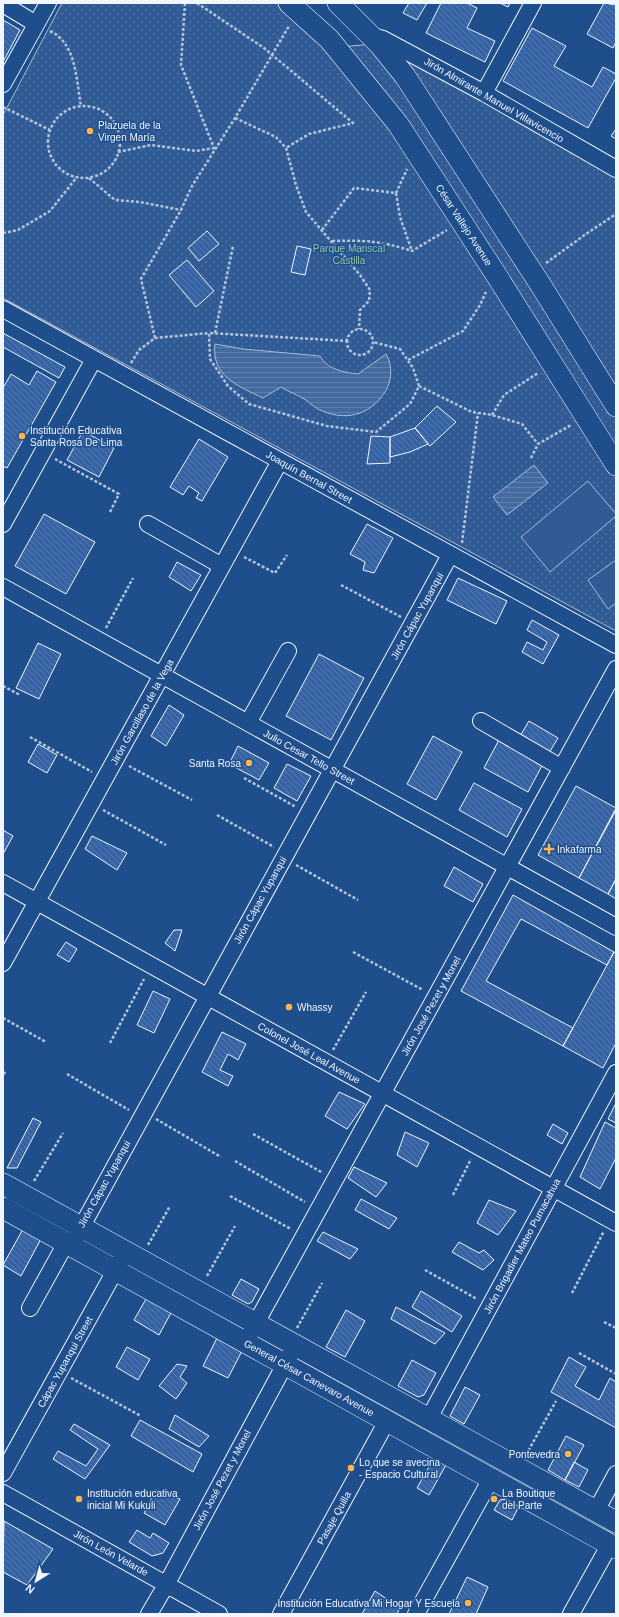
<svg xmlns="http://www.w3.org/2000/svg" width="619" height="1617" viewBox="0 0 619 1617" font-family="Arial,sans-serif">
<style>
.park{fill:url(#park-dots);stroke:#a8bbd7}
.pitch{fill:#305b95;stroke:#a8bbd7}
.water{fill:url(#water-rules);stroke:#a8bbd7}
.building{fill:url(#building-back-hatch);stroke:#f2f6ff}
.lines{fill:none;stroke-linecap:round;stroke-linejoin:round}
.minor-casing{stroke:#f2f6ff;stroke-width:18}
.major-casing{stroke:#f2f6ff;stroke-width:22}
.path{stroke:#b3c4dc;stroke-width:2.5;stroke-dasharray:3 2;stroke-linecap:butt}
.minor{stroke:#1f4e8c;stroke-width:16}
.major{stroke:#1f4e8c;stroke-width:21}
.poi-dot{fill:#ffb74d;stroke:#1f4e8c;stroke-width:1.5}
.labels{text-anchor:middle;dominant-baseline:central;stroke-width:3;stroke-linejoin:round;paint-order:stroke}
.street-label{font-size:10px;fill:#f2f6ff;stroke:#1f4e8c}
.poi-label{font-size:10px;fill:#f2f6ff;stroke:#1f4e8c;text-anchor:start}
.park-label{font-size:10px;fill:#97c8a6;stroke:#1f4e8c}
</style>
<defs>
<pattern id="park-dots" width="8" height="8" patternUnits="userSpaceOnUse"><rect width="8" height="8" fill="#305b95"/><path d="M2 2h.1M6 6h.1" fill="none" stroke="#4e73a5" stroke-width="1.8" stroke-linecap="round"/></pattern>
<pattern id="water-rules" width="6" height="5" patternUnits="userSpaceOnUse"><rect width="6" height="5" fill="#446ba0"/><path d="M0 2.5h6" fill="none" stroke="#5f81ae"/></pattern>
<pattern id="building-back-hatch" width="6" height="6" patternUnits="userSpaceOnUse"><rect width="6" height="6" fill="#3563a3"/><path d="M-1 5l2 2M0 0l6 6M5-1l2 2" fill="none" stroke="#537ab1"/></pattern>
</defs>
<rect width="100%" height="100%" fill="#1f4e8c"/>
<path class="park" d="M62 3H282L330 48 393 42 616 171V631L3 298V115Z"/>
<path class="pitch" d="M588 481 616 514V516L550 572 521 537Z
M616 560V603L608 609 588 580Z"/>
<path class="water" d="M215 344 243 349 320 356C328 370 343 372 358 374L386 354C393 366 392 381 385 392 369 416 345 422 318 409 314 407 310 403 306 400 298 395 289 392 281 387L263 398C238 386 211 376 215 344Z
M534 465 548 483 507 515 493 497Z"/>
<path class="building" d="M409 3H427L417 20 403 13Z
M441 3H467L477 8 467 28 495 41 485 62 426 33Z
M500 3H510L508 7Z
M604 3 616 5V42L613 48 587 34Z
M3 20 20 30 3 62Z
M532 28 566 46 554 66 592 87 603 67 616 74V78L588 128 503 81Z
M616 129V139L611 136Z
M207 231 219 244 199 261 188 248Z
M297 246 311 249 305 275 291 272Z
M187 260 214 291 196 307 169 275Z
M3 333 65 367 59 378 3 347Z
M37 371 56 382 7 468 3 466V388L11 374 29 385Z
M437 406 456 422 430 446 415 428Z
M415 428 428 444 410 452 390 457V437Z
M83 431 114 448 99 477 67 460Z
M371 436 390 437V463L367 464Z
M199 439 228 457 202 501 196 498 199 493 189 486 183 495 170 487Z
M44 514 95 542 66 594 15 566Z
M367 524 393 538 374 573 363 570 365 562 350 554Z
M177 562 201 575 191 591 169 577Z
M458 578 507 601 496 624 447 600Z
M532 620 559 635 543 664 522 652 527 642 543 650 547 642 527 630Z
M38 643 61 654 39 699 16 688Z
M319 654 364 678 331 740 286 716Z
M169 705 184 715 166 746 151 736Z
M529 721 558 738 549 753 520 736Z
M433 736 462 752 436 800 407 784Z
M500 738 544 762 528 792 484 768Z
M38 744 57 755 47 773 28 762Z
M238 746 269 763 259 780 229 764Z
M287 764 311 776 297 801 274 788Z
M474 783 522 809 507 837 459 810Z
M576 786 616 808 579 878 538 855Z
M616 810V879L608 894 579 878Z
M3 830 13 836 3 854Z
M92 836 127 853 117 870 85 849Z
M454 867 483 884 473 902 444 886Z
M616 879V899L608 894Z
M513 895 614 952 607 965 521 919 486 981 573 1028 563 1046 461 991Z
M174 930H182L175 951 165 943Z
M66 942 77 949 69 962 57 955Z
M614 952 616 953V1043L603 1068 563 1046Z
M153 991 170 999 154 1033 137 1025Z
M222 1032 246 1044 238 1060 228 1054 220 1070 233 1076 228 1086 202 1072Z
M339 1092 365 1104 347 1129 325 1116Z
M616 1103V1123L608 1119Z
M33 1118 41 1122 17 1168H7Z
M605 1122 616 1128V1158L600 1189 580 1177Z
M553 1124 568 1133 562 1144 547 1135Z
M405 1132 429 1143 417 1167 397 1155Z
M354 1167 387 1183 376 1197 348 1178Z
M361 1199 397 1218 389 1229 355 1210Z
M489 1200 516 1211 498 1235 477 1223Z
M23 1229 41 1239 21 1276 3 1265Z
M323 1232 358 1249 350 1259 317 1241Z
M459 1242 479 1253 484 1250 494 1260 483 1270 452 1252Z
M241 1279 259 1289 252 1302 248 1304 232 1295Z
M421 1291 462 1316 452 1332 412 1307Z
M146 1299 172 1311 159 1335 134 1320Z
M396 1307 445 1333 435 1344 391 1319Z
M346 1310 365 1321 345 1357 326 1347Z
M217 1338 242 1351 228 1378 203 1366Z
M127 1347 150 1359 138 1380 116 1367Z
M569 1357 586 1367 575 1386 599 1400 610 1378 616 1382V1428L551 1392Z
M412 1360 436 1373 424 1395 418 1397 398 1386Z
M177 1364 187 1366 180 1377 187 1383 176 1399 159 1386Z
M465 1387 480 1395 464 1424 450 1416Z
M175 1415 209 1436 199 1447 169 1429Z
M140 1420 202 1454 193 1472 131 1436Z
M74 1424 110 1445 85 1479 53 1459 58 1451 86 1466 98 1449 70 1430Z
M566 1436 584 1445 565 1480 548 1470Z
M434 1458 446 1465 429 1495 417 1488Z
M574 1462 588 1470 579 1487 565 1480Z
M156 1490 180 1499 165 1525 144 1513Z
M506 1499 519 1506 512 1520 494 1510 500 1500Z
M4 1521 53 1549 27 1585 3 1572Z
M137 1530 150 1538 153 1533 169 1543 163 1553 152 1556 129 1542Z
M467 1577 488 1587 476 1614H449Z
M375 1591 400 1608 397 1614H362Z"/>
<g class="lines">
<defs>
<path id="minor" d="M3 4 36 24
M372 36 383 39 484 93 616 169
M3 84 48 3
M484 93 533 3
M3 309 616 645
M3 524 94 359
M148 524 222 566
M3 587 616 927
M481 721 562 768
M248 723 288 651
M3 883 616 1223
M3 963 280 461
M76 1237 450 555
M30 1308 66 1243
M250 1334 616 669
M428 1420 616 1073
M3 1473 121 1260
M3 1493 219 1614
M596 1511 616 1474
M149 1614 166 1585 290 1355
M281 1614 387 1421
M416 1614 491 1479
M571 1614 610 1544"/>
<path id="major" d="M289 3 329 39 398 124 495 273 616 465
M338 3 379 44 405 76 540 284 616 406
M3 1184 616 1522
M3 1208 616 1548"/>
</defs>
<use href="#minor" class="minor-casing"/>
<use href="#major" class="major-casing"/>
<path class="path" d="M185 3 181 65 214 148
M197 3 264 48 353 123 309 134 286 148
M50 31C77 44 76 80 81 106
M48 142a36 36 0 1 1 72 0a36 36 0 1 1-72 0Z
M3 107 50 130
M235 118 276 137 286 148 296 185 306 212 360 275 370 290 369 301 360 310 359 329
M118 152 151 145 196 151 214 148
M89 178 115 200 140 202 181 210
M396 193 400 217 412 251
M322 230 354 188 396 193 407 169
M3 233 18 230 50 211 77 177
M332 241C364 240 382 241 412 251L447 230
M546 263 586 234 616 214
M347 342a13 13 0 1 1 26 0a13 13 0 1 1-26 0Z
M215 333 233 246
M155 338 141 279 181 210 192 186 235 118 289 26
M348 341 209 333 210 359 228 386 249 404 327 426 376 432 410 404 419 386 413 368 400 349 373 342
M408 360 463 331 480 305 486 292
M131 363 139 350 155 338 209 333
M419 386 472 412 492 415 522 424 538 444
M492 415 504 395 538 373
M531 458 538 444 571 425
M55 459 119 494 110 512
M462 543 478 413
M244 557 275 573 287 555
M341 585 401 617
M106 628 133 578
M3 686 20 695
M30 737 92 772
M129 766 192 800
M244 778 296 807
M103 810 166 845
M217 815 274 847
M296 865 358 900
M353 952 423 990
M3 1018 46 1042
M110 1043 144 979
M333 1050 366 992
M3 1072 6 1074
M67 1074 129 1110
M156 1119 221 1157
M253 1134 323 1173
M235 1161 305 1202
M34 1181 63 1133
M453 1195 471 1159
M230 1196 291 1229
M148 1245 170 1206
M425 1270 477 1299
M207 1276 235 1226
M572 1293 604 1231
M604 1322 616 1328
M297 1328 322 1283
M579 1353 616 1374
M71 1378 141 1416
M526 1455 556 1401"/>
<use href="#minor" class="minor"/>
<use href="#major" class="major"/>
</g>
<g class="poi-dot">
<circle cx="90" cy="131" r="4"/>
<circle cx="22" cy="436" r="4"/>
<circle cx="249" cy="763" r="4"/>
<path d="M547 843h4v4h4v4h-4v4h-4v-4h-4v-4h4z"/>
<circle cx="289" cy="1007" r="4"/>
<circle cx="568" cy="1454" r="4"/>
<circle cx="351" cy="1468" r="4"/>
<circle cx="79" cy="1499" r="4"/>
<circle cx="494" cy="1499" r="4"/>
<circle cx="468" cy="1603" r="4"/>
</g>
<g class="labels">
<g class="street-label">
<text transform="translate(494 100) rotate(30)">Jirón Almirante Manuel Villavicencio</text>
<text transform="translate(464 225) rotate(57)">César Vallejo Avenue</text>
<text transform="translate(309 477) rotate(29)">Joaquín Bernal Street</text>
<text transform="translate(417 616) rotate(-61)">Jirón Cápac Yupanqui</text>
<text transform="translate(142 712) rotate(-61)">Jirón Garcillaso de la Vega</text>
<text transform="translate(309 757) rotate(29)">Julio Cesar Tello Street</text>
<text transform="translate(260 900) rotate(-61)">Jirón Cápac Yupanqui</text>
<text transform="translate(431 1006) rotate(-61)">Jirón José Pezet y Monel</text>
<text transform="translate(309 1053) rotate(29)">Colonel José Leal Avenue</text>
<text transform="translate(104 1184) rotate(-61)">Jirón Cápac Yupanqui</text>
<text transform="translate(522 1246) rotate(-62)">Jirón Brigadier Mateo Pumacahua</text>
<text transform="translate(65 1362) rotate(-61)">Cápac Yupanqui Street</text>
<text transform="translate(309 1378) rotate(29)">General César Canevaro Avenue</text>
<text transform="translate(222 1480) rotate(-62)">Jirón José Pezet y Monel</text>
<text transform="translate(334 1518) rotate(-61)">Pasaje Quilla</text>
<text transform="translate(111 1553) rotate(29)">Jirón León Velarde</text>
</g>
<g class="poi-label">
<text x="98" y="125">Plazuela de la<tspan x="98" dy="12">Virgen María</tspan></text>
<text x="30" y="430">Institución Educativa<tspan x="30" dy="12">Santa Rosa De Lima</tspan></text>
<text x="241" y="763" text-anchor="end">Santa Rosa</text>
<text x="557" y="849">Inkafarma</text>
<text x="297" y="1007">Whassy</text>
<text x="560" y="1454" text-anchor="end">Pontevedra</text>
<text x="359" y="1462">Lo que se avecina<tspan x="359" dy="12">- Espacio Cultural</tspan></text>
<text x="87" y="1493">Institución educativa<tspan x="87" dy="12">inicial Mi Kukuli</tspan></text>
<text x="502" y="1493">La Boutique<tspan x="502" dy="12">del Parte</tspan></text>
<text x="460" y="1603" text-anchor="end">Institución Educativa Mi Hogar Y Escuela</text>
</g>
<g class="park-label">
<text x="349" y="248">Parque Mariscal<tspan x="349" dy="12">Castilla</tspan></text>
</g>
</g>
<rect width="619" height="1617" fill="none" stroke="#f2f6ff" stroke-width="8"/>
<g transform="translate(36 1581) rotate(217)" stroke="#1f4e8c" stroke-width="3" paint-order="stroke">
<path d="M0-3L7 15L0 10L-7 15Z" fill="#f2f6ff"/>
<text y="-6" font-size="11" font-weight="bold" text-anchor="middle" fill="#f2f6ff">N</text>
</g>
</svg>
